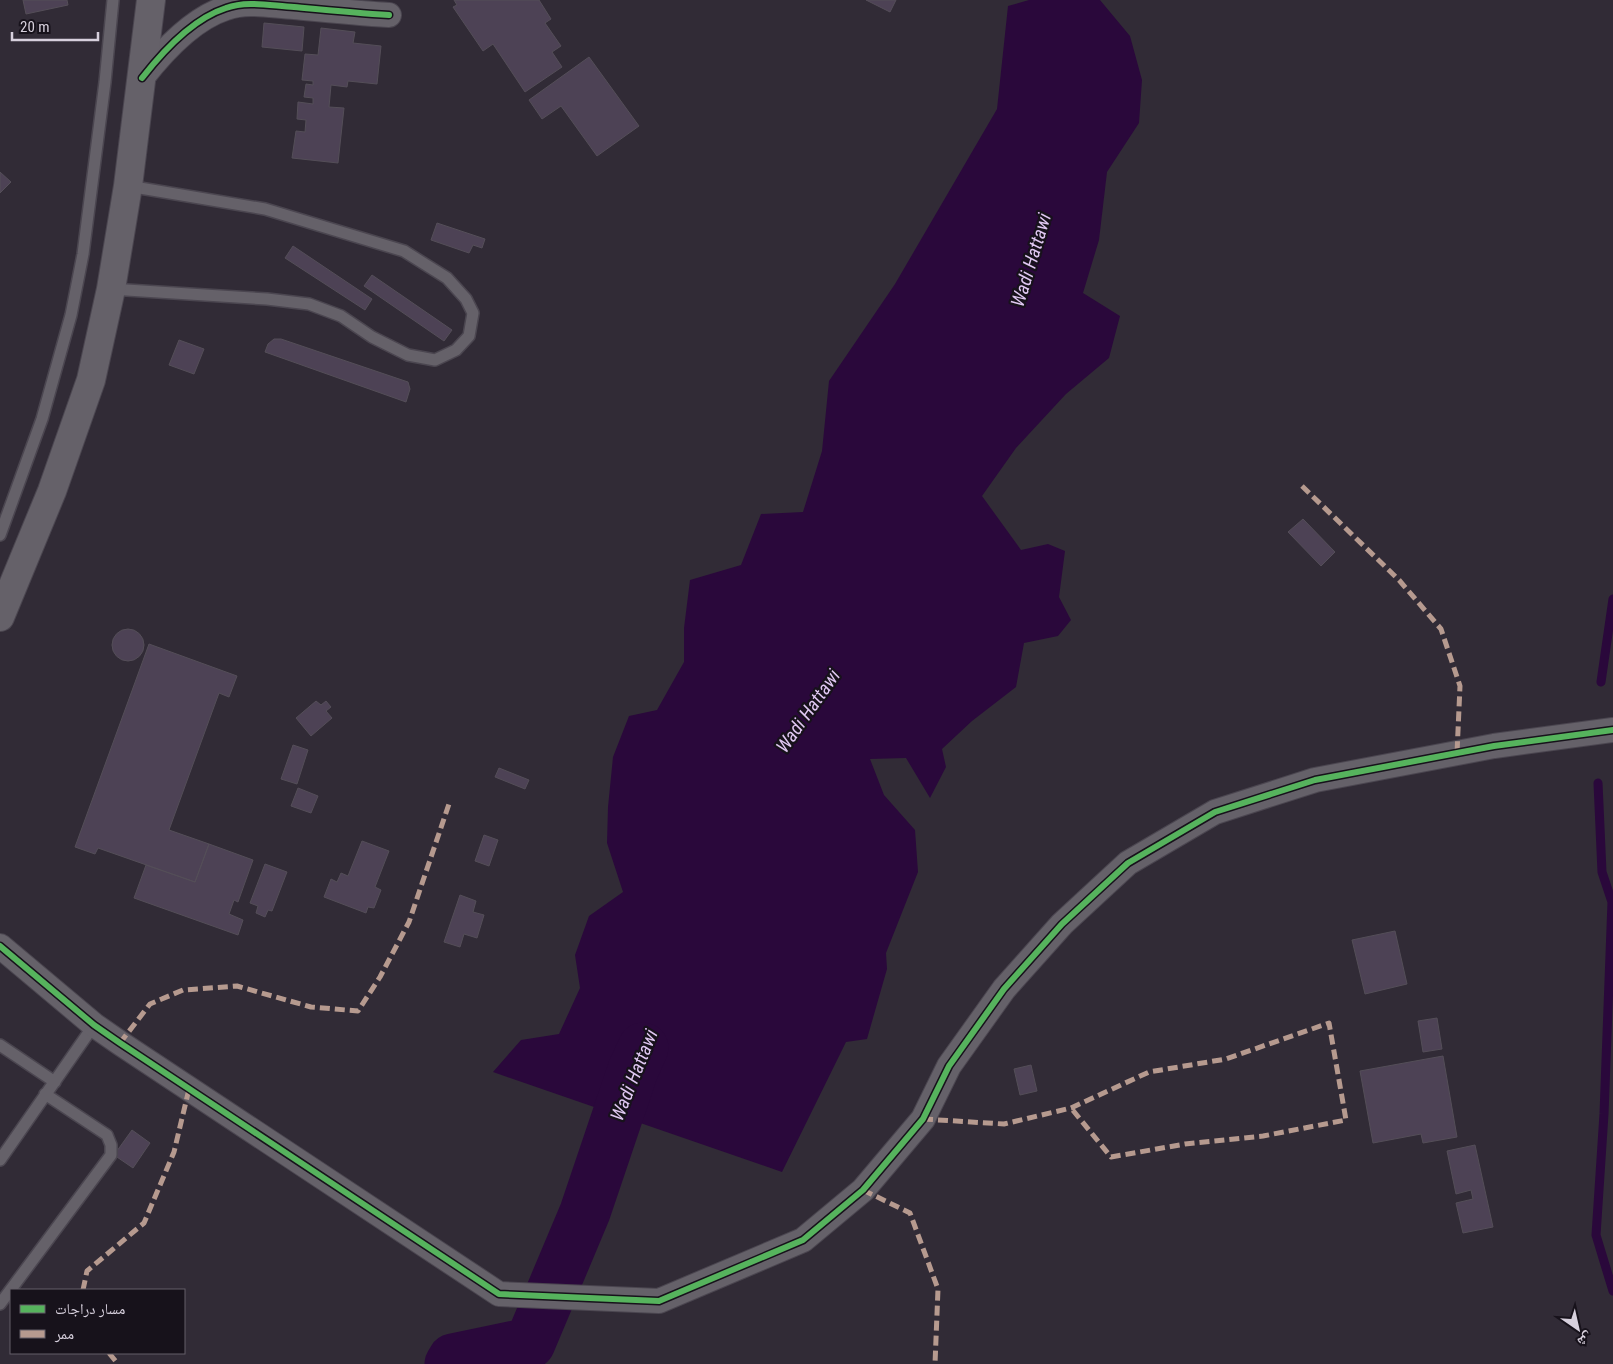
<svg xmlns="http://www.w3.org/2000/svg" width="1613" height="1364" viewBox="0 0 1613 1364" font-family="'Roboto Condensed','Noto Naskh Arabic',sans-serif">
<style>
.water{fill:#2a083b}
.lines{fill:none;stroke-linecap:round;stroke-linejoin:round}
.stream{stroke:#2a083b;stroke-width:9}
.river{stroke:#2a083b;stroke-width:51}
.building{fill:#4d4255;stroke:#544e58}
.service-casing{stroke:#4b4650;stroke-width:14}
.minor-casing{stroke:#4b4650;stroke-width:26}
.secondary-casing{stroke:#4b4650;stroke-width:30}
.service{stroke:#656169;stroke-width:11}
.minor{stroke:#656169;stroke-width:24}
.secondary{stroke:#656169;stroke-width:28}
.quiet{stroke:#b69a8f;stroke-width:5;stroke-dasharray:10 5;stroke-linecap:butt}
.cycleway-casing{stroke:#17121b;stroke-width:9}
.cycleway{stroke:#56b35d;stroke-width:6}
.labels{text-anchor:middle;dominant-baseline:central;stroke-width:4.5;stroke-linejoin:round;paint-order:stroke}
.water-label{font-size:19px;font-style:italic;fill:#dfc7f1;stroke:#17121b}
</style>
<rect width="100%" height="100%" fill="#312b36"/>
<path class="water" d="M1029 0H1100L1130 36 1142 80 1139 123 1107 172 1099 240 1083 293 1120 316 1109 358 1066 394 1016 448 982 496 1021 550 1048 544 1065 551 1059 597 1071 620 1058 636 1024 643 1016 687 972 721 942 749 946 767 930 798 906 758 870 759 884 795 915 830 918 872 886 953 887 969 867 1039 846 1042 782 1172 493 1072 521 1040 559 1034 580 988 575 955 589 916 623 892 607 843 608 807 613 757 629 716 657 710 684 662V628L690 580 741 565 761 514 803 512 822 451 829 381 895 284 997 109 1008 6Z"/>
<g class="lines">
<path class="stream" d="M1601 682 1613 599
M1598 783 1602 872 1612 902 1604 1114 1596 1235 1613 1291"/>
<path class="river" d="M450 1364 453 1359 530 1343 585 1212 633 1070 643 1048"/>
</g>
<path class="building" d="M23 0H67L68 5 26 14Z
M454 0H539L551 19 545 23 561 46 552 52 562 67 525 92 493 44 483 51 453 7 457 5Z
M866 0H896L890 12Z
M264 23 304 27 302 51 262 47Z
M321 28 355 32 353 43 381 46 377 84 348 81 347 87 331 85 329 107 344 108 338 163 292 158 296 131 305 132 306 120 297 119 298 102 313 104V98L304 97 306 84 313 85V81L302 80 305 54 318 55Z
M589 57 639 126 597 156 561 106 542 119 529 100Z
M0 172 11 182 0 193Z
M437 223 485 239 482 248 473 245 469 253 431 240Z
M293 246 372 299 365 310 285 258Z
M372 275 452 330 444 341 364 286Z
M274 339H281L408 382 410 389 406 402 265 352 268 344Z
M179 340 204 349 194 374 169 365Z
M1303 519 1335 552 1321 566 1288 532Z
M112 645a16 16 0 1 1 32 0a16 16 0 1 1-32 0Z
M149 644 237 676 229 697 219 693 169 830 209 844 195 882 98 848 95 854 75 847Z
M316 701 321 705 326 701 331 707 326 711 332 718 311 736 296 718Z
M293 745 308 750 297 784 281 779Z
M499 768 529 780 525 789 495 777Z
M298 788 318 796 311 813 291 806Z
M484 835 498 840 489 866 475 861Z
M362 841 389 851 375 887 381 890 374 908 368 907 366 913 324 897 331 879 337 882 341 873 348 876Z
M209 844 253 860 238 902 234 900 229 914 243 920 238 935 134 898 146 865 195 882Z
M265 864 287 872 272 911 268 910 265 917 256 913 258 906 250 903Z
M460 895 476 901 473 912 484 915 477 938 464 934 460 947 444 942Z
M1395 931 1407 984 1365 994 1352 940Z
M1437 1018 1442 1049 1423 1052 1418 1021Z
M1443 1056 1457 1137 1423 1143 1421 1134 1373 1143 1360 1071Z
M1031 1065 1037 1091 1020 1095 1014 1069Z
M132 1130 150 1143 133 1168 114 1155Z
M1475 1145 1493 1227 1463 1233 1456 1203 1473 1199 1471 1190 1456 1194 1447 1151Z"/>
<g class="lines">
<defs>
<path id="service" d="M111 289 267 299 309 304 341 316 372 337 408 355 435 360 456 350 469 336 473 313 466 299 447 278 404 251 265 209 128 186
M0 535 42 419 71 315 83 254 105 82 113 0
M0 1045 55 1082
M0 1160 94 1025
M0 1304 111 1155V1145L107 1135 45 1094"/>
<path id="minor" d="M142 78C163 51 192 19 226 8 247 0 272 6 294 7 326 10 357 13 389 15
M0 946 94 1025 120 1043 499 1294 659 1301 803 1240 863 1190 923 1119 949 1066 1004 989 1062 924 1128 863 1215 812 1315 780 1494 746 1613 730"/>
<path id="secondary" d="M0 617 52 491 91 380 111 289 128 186 151 0"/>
</defs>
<use href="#service" class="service-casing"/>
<use href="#minor" class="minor-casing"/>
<use href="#secondary" class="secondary-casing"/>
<use href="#service" class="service"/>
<use href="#minor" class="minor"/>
<use href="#secondary" class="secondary"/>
<path class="quiet" d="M1302 486 1399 580 1441 629 1460 686 1457 753
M120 1043 150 1004 183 990 237 986 311 1007 358 1011 380 977 409 922 450 801
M923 1119 1004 1124 1071 1108 1149 1072 1226 1059 1329 1023 1346 1120 1263 1136 1185 1144 1111 1157 1071 1108
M863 1190 910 1213 938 1289 935 1364
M83 1290 87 1271 144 1223 174 1152 189 1089
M109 1353 118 1364"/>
<defs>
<path id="cycleway" d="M142 78C163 51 192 19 226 8 247 0 272 6 294 7 326 10 357 13 389 15
M0 946 94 1025 120 1043 499 1294 659 1301 803 1240 863 1190 923 1119 949 1066 1004 989 1062 924 1128 863 1215 812 1315 780 1494 746 1613 730"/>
</defs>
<use href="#cycleway" class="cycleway-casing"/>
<use href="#cycleway" class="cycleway"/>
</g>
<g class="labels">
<g class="water-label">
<text transform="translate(1031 260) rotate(-73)">Wadi Hattawi</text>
<text transform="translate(808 711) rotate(-55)">Wadi Hattawi</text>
<text transform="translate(634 1075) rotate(-68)">Wadi Hattawi</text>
</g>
</g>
<rect x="10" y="1289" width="175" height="65" fill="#17121b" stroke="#645e69"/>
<rect x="20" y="1305" width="25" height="8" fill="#56b35d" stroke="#645e69"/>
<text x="55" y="1314" font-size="15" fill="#d7d0dd">مسار دراجات</text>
<rect x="20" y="1330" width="25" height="8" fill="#b69a8f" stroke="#645e69"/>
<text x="55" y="1339" font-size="15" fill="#d7d0dd">ممر</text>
<g transform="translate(1578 1329) rotate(146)" stroke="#17121b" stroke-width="4" paint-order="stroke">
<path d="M0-4L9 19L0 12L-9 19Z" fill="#d7d0dd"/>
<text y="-8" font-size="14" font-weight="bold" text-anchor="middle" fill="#d7d0dd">ش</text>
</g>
<path d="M12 32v8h86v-8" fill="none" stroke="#d7d0dd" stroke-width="2.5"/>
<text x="20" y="32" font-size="15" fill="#d7d0dd" stroke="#17121b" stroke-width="4" paint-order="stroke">20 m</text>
</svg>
